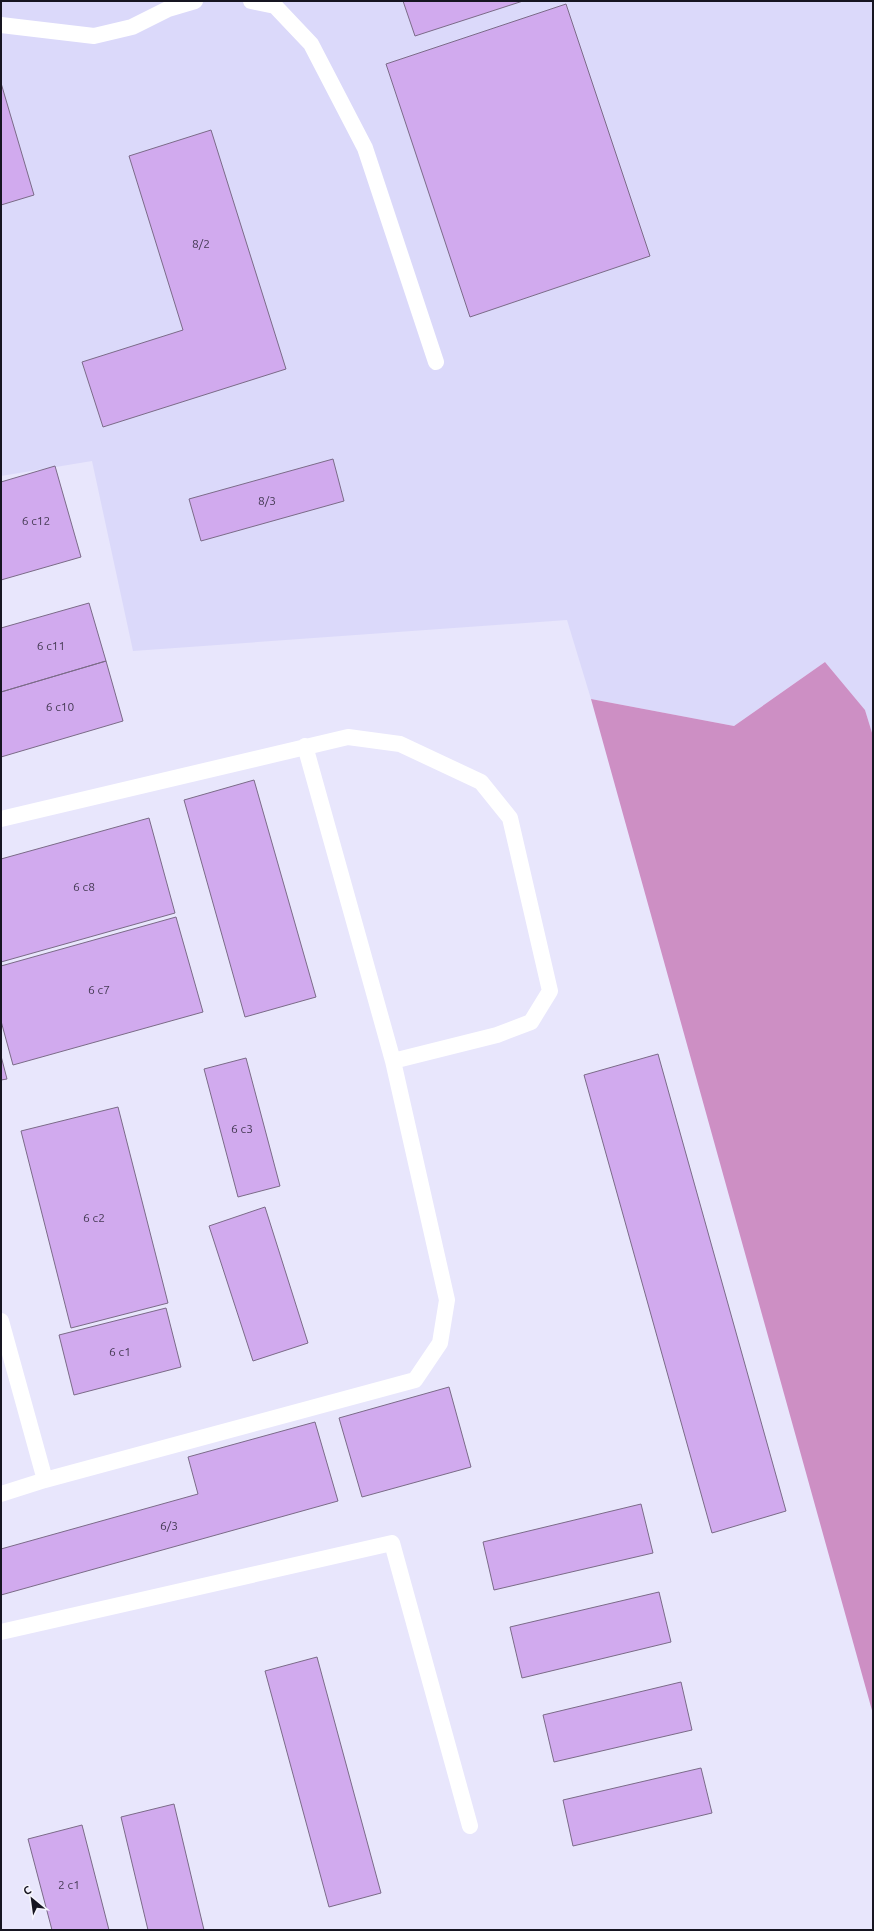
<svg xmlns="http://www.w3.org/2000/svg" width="874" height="1931" viewBox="0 0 874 1931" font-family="Ubuntu,sans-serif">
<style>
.built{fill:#dbd9fa}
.forest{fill:#cd8fc4}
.building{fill:#d1aaee;stroke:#7b6b88}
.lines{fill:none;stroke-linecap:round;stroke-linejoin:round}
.service{stroke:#fff;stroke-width:16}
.labels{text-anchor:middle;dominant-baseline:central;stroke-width:4;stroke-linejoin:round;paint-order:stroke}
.number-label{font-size:12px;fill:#453a54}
</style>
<rect width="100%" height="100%" fill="#e8e6fc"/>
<path class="built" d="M1 1H873V736L865 710 825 662 734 726 591 699 567 620 133 651 92 461 1 476Z"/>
<path class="forest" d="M825 662 865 710 873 736V1714L591 699 734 726Z"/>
<path class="building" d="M403 1H523L415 36Z
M566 4 650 256 470 317 386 64Z
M1 83 34 195 1 205Z
M211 130 286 369 103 427 82 362 183 330 129 156Z
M333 459 344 501 201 541 189 499Z
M55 466 81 557 1 580V482Z
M89 603 106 661 1 692V628Z
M106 661 123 721 1 757V692Z
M254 780 316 997 245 1017 184 800Z
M149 818 175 913 1 962V859Z
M176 917 203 1012 13 1065 1 1021V966Z
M658 1054 786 1511 712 1533 584 1075Z
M1 1056 7 1079 1 1080Z
M246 1058 280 1186 238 1197 204 1069Z
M118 1107 168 1303 71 1328 21 1131Z
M265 1207 308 1343 253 1361 209 1226Z
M166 1308 181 1367 74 1395 59 1335Z
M449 1387 471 1467 362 1497 339 1418Z
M315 1422 338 1501 1 1595V1549L198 1494 188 1457Z
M641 1504 653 1553 494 1590 483 1542Z
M659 1592 671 1642 522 1678 510 1627Z
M317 1657 381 1893 329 1907 265 1671Z
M681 1682 692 1730 554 1762 543 1715Z
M701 1768 712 1813 573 1846 563 1800Z
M174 1804 204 1930H148L121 1817Z
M82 1825 109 1930H52L28 1839Z"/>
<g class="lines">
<path class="service" d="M251 1 275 6 311 44 365 148 436 362
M1 25 94 36 132 27 168 9 195 1
M1 819 348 737 400 744 481 782 510 818 550 991 531 1022 497 1035 393 1061
M1 1321 45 1480
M1 1494 45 1480 415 1380 440 1343 447 1300 393 1061 305 746
M1 1632 392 1543 470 1826"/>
</g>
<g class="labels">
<g class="number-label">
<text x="201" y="243">8/2</text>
<text x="267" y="500">8/3</text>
<text x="36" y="520">6 с12</text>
<text x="51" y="645">6 с11</text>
<text x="60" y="706">6 с10</text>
<text x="84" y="886">6 с8</text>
<text x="99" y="989">6 с7</text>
<text x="242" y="1128">6 с3</text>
<text x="94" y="1217">6 с2</text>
<text x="120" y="1351">6 с1</text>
<text x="169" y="1525">6/3</text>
<text x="69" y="1884">2 с1</text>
</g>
</g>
<rect width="874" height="1931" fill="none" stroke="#161521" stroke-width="4"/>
<g transform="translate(32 1899) rotate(331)" stroke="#f6f5fd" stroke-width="3" paint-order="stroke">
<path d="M0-3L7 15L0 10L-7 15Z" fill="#161521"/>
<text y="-6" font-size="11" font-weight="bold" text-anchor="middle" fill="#161521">С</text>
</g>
</svg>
